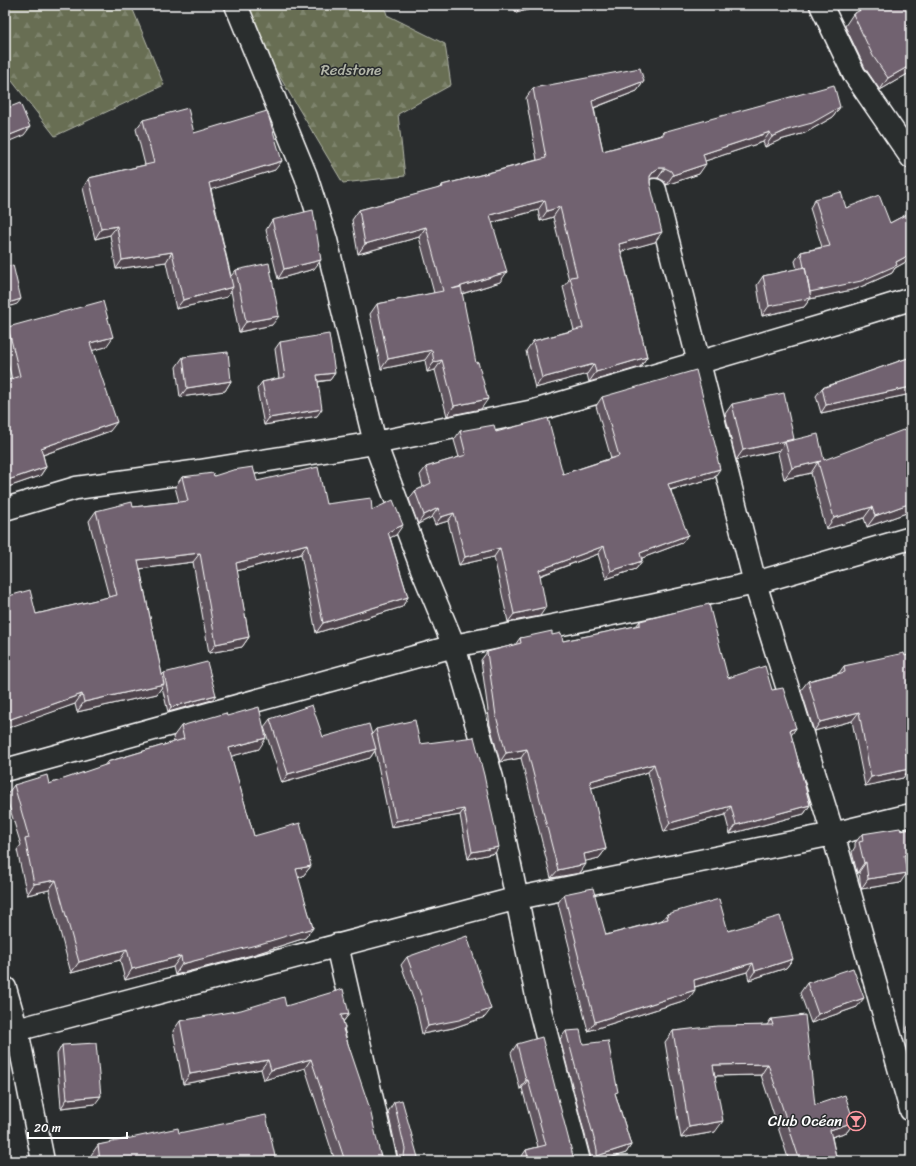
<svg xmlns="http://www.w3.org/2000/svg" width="916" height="1166" viewBox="0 0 916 1166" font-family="Sriracha,sans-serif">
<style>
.forest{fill:url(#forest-firs);stroke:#b3b6a9}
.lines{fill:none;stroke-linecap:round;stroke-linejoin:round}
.minor-casing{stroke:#fff;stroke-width:25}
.minor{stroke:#2a2d2e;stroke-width:22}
.wall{fill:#61545f;stroke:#fff}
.shaded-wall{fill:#4f454e;stroke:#fff}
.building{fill:#71626f;stroke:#fff}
.labels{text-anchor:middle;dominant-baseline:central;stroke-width:3;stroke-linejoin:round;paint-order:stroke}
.park-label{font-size:15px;fill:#b3b6a9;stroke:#2a2d2e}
.poi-label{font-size:15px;fill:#fff;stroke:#2a2d2e;text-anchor:end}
</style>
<defs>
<pattern id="forest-firs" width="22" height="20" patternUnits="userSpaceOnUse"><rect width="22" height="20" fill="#676e53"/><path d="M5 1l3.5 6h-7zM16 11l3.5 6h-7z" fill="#7e846d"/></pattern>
</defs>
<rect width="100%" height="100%" fill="#2a2d2e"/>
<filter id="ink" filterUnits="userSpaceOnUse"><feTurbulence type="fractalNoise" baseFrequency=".025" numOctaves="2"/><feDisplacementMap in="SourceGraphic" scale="8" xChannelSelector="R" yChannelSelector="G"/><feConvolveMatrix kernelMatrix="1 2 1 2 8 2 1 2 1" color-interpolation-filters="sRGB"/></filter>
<g filter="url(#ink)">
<path class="forest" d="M5 5H131L164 85 55 136 5 72Z
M237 5H384L387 15 445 44 451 85 398 114 405 176 343 183Z"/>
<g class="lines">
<defs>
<path id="minor" d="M236 5 306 176 326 240 375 443 422 569 454 646 492 778 539 1006 579 1161
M821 5 854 74 911 157
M655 190 755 583 833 834 911 1110
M5 509 76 488 200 471 375 443 534 411 856 316 911 299
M5 770 454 646 651 606 755 583 911 538
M337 945 386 1161
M5 988 17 1030 43 1161
M5 1033 518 898 833 834 911 815"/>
</defs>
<use href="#minor" class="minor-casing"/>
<use href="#minor" class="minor"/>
</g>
<path class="wall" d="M513 5H545L516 13Z
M853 14 911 72 880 90 865 68 845 26Z
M644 81 637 91 594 108 603 151 661 135 663 132 840 107 833 117 805 133 780 140 765 147 763 142 705 161 699 174 666 185 664 181 658 178H652L650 179 655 242 621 251 647 357 640 367 589 382 587 374 535 388 526 351 533 341 574 330 563 287 569 280 553 217 540 221 538 210 492 223 500 282 462 294 481 409 447 416 435 370 427 372 425 360 381 369 370 314 377 304 434 293 419 237 358 254 352 220 359 210 441 188 442 185 537 160 526 98 533 88Z
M143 120 194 133 275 170 211 189 231 276 236 270 272 325 239 332 231 291 227 297 176 309 166 262 116 269 110 235 95 239 83 188 89 178 145 165 136 129Z
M815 199 846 208 890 223 911 212V259L895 268 892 273 856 289 810 299 804 307 762 316 757 285 763 276 797 269 795 261 801 252 822 247 810 208Z
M272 220 314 269 278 279 266 230Z
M8 327 106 347 92 350 110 431 43 455 46 467 40 476 5 488V381L12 379 5 352V331Z
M280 342 335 373 330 380 318 382 317 416 264 425 257 389 262 382 279 378 275 349Z
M183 357 231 381 225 391 180 397 176 367Z
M911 357V394L821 413 816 396 822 388Z
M602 397 717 458 714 478 671 490 682 543 642 558V561L636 569 606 579 598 554 540 576V616L508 622 494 557 459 565 448 521 435 525 432 517 418 524 409 499 415 491 423 487 420 475 426 467 459 457 454 440 460 431 496 432 563 474 611 458 596 406Z
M732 404 794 439 793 440 824 460 909 512 867 527 864 518 826 529 811 473 784 479 778 453 780 450 736 460 725 414Z
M214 476 257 481 326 504 372 510 396 535 390 537 408 597 402 607 316 633 301 554 237 571 249 637 242 647 209 653 193 562 140 569 162 675 164 673 212 700 168 712 162 687 157 694 77 712 75 704 5 728V597L36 614 109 597 89 521 96 511 179 502 175 487 182 477Z
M640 621 728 678 772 690 796 728 791 735 810 805 804 814 730 834 725 815 664 832 648 772 591 788 606 849 599 858 585 861 580 873 551 878 521 758 500 762 490 725 481 660 487 652 515 645 520 638 552 635 563 641 636 626Z
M911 654V755L907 756 909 769 903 778 865 786 852 721 814 731 801 690 808 681 839 673 844 666 905 656Z
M227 716 259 749 231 756 254 836 311 866 303 876 298 878 313 928 305 938 252 955 175 975 173 967 125 980 120 960 71 973 49 890 27 895 17 850 21 845 6 796 14 785 49 784 104 766 107 762 174 742 173 737 181 726Z
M270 719 323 737 372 734 376 729 420 744 495 853 468 859 460 815 391 827 375 751 370 758 282 783 264 727Z
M911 829V862L905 863 900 883 861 889 859 872 857 873 852 852 855 847V843L862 834 901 831Z
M564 894 606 935 662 920 667 914 728 931 793 959 786 968 749 980 747 972 695 987 689 999 588 1031 568 952 570 950 558 903Z
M407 957 485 1017 453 1028 422 1034 416 1006 401 965Z
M807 983 857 1007 811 1023 800 993Z
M286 1006 349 1014 343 1022 345 1028 344 1030 380 1154 383 1160 385 1161H335L305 1068 264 1080 261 1069 183 1084 173 1031 180 1021Z
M771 1019 815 1105 854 1122 847 1132 832 1137 837 1161H789L761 1075 715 1076V1132L681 1138 665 1042 673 1031 767 1025Z
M911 1022V1045L907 1028Z
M566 1031 583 1044 616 1096 631 1145 626 1153 600 1161H591V1158L560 1039Z
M517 1044 573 1156 576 1161H521L520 1159 526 1150 538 1147 522 1088 520 1089 511 1053Z
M62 1045 95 1104 61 1108 57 1054Z
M394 1102 419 1161H398V1158L388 1112Z
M179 1133 276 1161H92L91 1155 98 1145Z"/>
<path class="shaded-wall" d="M521 5H545L516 13Z
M911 65V72L880 90 888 78Z
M644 81 637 91 585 111 592 101Z
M840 107 833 117 805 133 780 140 765 147 772 137Z
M30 127 24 135 5 143V137Z
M770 132 763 142 696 164 703 154Z
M282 161 275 170 203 192 209 183Z
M706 164 699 174 666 185 673 175Z
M659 168H665L658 178H652L647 181 654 171Z
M545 200 538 210 483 225 490 215Z
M560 207 553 217 540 221 547 211Z
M117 226 110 235 95 239 101 229Z
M426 227 419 237 358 254 365 244Z
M662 232 655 242 612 254 619 244Z
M172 252 166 262 116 269 122 260Z
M911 254V259L895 268 892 273 856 289 810 299 804 307 762 316 769 306 896 262Z
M321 260 314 269 278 279 284 269Z
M507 272 500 282 445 299 452 289Z
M233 287 227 297 176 309 183 300Z
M21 299 17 304 5 308V304Z
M279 316 272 325 239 332 246 322Z
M113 337 106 347 83 353 90 343Z
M432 350 425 360 381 369 388 359Z
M647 357 640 367 589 382 596 372Z
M442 360 435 370 427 372 434 362Z
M594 364 587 374 535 388 542 378Z
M335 373 330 380 312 382 317 375Z
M231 381 225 391 180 397 187 388Z
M911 387V394L821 413 826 405Z
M488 399 481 409 447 416 454 406Z
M322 409 317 416 264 425 269 418Z
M117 422 110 431 34 458 41 448Z
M794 439 787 448 785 442 780 450 736 460 743 450Z
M821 461 818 462 811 473 784 479 792 468Z
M46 467 40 476 5 488V481Z
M720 469 714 478 662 492 668 484Z
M911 477V486L909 478Z
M911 503V509L909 512 867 527 875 516Z
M872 507 864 518 826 529 834 518Z
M438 508 432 517 418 524 424 515Z
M454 513 448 521 435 525 441 517Z
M403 525 396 535 381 542 388 532Z
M688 535 682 543 634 561 640 553Z
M307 544 301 554 229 573 236 563Z
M604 546 598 554 533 578 539 570Z
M500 548 494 557 459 565 465 557Z
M200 553 193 562 131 570 138 560Z
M642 561 636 569 606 579 611 571Z
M408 597 402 607 316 633 323 623Z
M546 607 540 616 508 622 514 614Z
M249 637 242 647 209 653 216 644Z
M164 684 157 694 77 712 84 702Z
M82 694 75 704 5 729V721Z
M216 695 212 700 168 712 171 707Z
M859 712 852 721 814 731 820 722Z
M796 728 790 737V730Z
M266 738 259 749 221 759 229 748Z
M911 747V755L899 757 905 748Z
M376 749 370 758 282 783 288 774Z
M527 749 521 758 500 762 506 753Z
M654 764 648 772 584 790 590 781Z
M909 769 903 778 865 786 871 777Z
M810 805 804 814 730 834 736 825Z
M731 806 725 815 664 832 670 823Z
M464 809 460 815 391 827 396 821Z
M499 847 495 853 468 859 472 852Z
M606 849 599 858 578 863 584 854Z
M911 853V862L897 865 904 855Z
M866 862 859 872 857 873 864 863Z
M586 864 580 873 551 878 558 870Z
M311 866 303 876 288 880 296 869Z
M907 873 900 883 861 889 868 879Z
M56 880 49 890 27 895 34 884Z
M313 928 305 938 252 955 175 975 182 964Z
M127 949 120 960 71 973 79 962Z
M181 956 173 967 125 980 132 969Z
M793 959 786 968 749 980 755 971Z
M753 963 747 972 687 989 694 980Z
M695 990 689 999 588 1031 595 1022Z
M864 998 857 1007 811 1023 818 1014Z
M491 1009 485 1017 453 1028 422 1034 428 1026Z
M349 1014 342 1023 341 1015Z
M311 1059 305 1068 264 1080 271 1070Z
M268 1060 261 1069 183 1084 190 1074Z
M768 1064 761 1075 706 1076 713 1065Z
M526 1080H528L522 1088 520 1089Z
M101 1096 95 1104 61 1108 67 1099Z
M723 1121 715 1132 681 1138 689 1127Z
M854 1122 847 1132 822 1140 830 1130Z
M631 1145 626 1153 600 1161H593L597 1156Z"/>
<path class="building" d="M870 5H911V65L888 78 873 56 853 14Z
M640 68 644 81 592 101 603 151 663 135V132L834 85 840 107 812 123 787 130 772 137 770 132 703 154 706 164 673 175 671 171 665 168H659L654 171 650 176V183L662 232 619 244 647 357 596 372 594 364 542 378 533 341 583 328 570 277 577 276 560 207 547 211 545 200 490 215 507 272 452 289 461 287 476 363 478 362 488 399 454 406 442 360 434 362 432 350 388 359 377 304 443 291 426 227 365 244 359 210 443 187 442 185 546 158 533 88Z
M20 103 30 127 5 137V109Z
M188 108 194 133 267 111 282 161 209 183 233 287 183 300 172 252 122 260 117 226 101 229 89 178 154 163 143 120Z
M841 192 846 208 879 195 890 223 911 212V254L896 262 897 265 861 281 810 292 805 267H804L801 252 830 246 815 199Z
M313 210 321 260 284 269 272 220Z
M269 263 279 316 246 322 236 270Z
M13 265 21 299 5 304V267Z
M805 267 811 298 769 306 763 276Z
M103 301 113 337 90 343 117 422 41 448 46 467 5 481V381L20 376 8 327Z
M329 334 335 373 317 375 322 409 269 418 262 382 285 377 280 342Z
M228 352 231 381 187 388 183 357Z
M911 357V387L826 405 822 388Z
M696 370 718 456 717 457 720 469 668 484 688 535 640 553 642 561 611 571 604 546 539 570 546 607 514 614 500 548 465 557 454 513 441 517 438 508 424 515 415 491 431 483 426 467 466 455 460 431 494 425 496 432 548 418 563 474 619 456 602 397Z
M784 393 794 439 743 450 732 404Z
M911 427V477L909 478 911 484V503L875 516 872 507 834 518 818 462 821 461 792 468 785 442 818 434 824 460Z
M253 467 257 481 318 467 326 504 371 498 372 510 393 500 403 525 388 532 408 597 323 623 307 544 236 563 249 637 216 644 200 553 138 560 164 684 84 702 82 694 5 721V597L30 590 36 614 117 595 96 511 132 502 133 507 188 501 182 477 213 473 214 476 233 470Z
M709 604 728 678 765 666 772 690 783 688 796 728 790 730 810 805 736 825 731 806 670 823 654 764 590 781 606 849 584 854 586 864 558 870 527 749 506 753 496 716 487 652 521 643 520 638 552 631V635L561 633 563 641 640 625V621Z
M904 653 905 656 911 654V747L905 748 909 769 871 777 859 712 820 722 808 681 845 672 844 666Z
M207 662 216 695 171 707 164 673Z
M312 705 323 737 369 724 376 749 288 774 270 719Z
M259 707 266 738 229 748 254 836 300 823 311 866 296 869 313 928 260 944 182 964 181 956 132 969 127 949 79 962 56 880 34 884 25 839 29 838 14 785 47 775 49 784 108 764 107 762 184 739 181 726 226 713 227 716Z
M415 720 420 744 474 737 484 775 499 847 472 852 464 809 396 821 376 729Z
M900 828 901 831 911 829V853L904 855 907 873 868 879 866 862 864 863 859 842 863 841 862 834Z
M593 888 606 935 668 919 667 914 719 899 728 931 780 916 793 959 755 971 753 963 694 980 695 990 595 1022 575 943 576 942 564 894Z
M467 936 491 1009 459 1020 428 1026 422 998 407 957Z
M853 968 864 998 818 1014 807 983Z
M343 989 349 1014 341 1015 345 1028 343 1029 370 1109 380 1154 383 1160 385 1161H345L311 1059 271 1070 268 1060 190 1074 180 1021 241 1010 284 997 286 1006Z
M805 1015 815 1105 845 1095 854 1122 830 1130 837 1161H800L768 1064 713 1065 723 1121 689 1127 673 1031 717 1026 773 1025 771 1019Z
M580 1030 583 1044 608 1041 618 1092 615 1093 631 1145 597 1156V1150L566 1031Z
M542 1037 573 1156 576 1161H529L526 1150 546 1145 528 1080H526L517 1044Z
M96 1043 101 1096 67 1099 62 1045Z
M402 1100 419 1161H401L404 1156 405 1149 394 1102Z
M266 1115 276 1161H246V1160L243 1161H100L98 1145 178 1128 179 1133Z"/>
</g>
<defs>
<symbol id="bar-ring" viewBox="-11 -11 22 22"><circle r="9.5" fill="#2a2d2e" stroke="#ff9aa2" stroke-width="1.5"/><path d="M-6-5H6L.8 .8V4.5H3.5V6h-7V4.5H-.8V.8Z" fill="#ff9aa2"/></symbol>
</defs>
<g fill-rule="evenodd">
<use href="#bar-ring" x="845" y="1110" width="22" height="22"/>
</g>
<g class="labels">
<g class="park-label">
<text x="351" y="70">Redstone</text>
</g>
<g class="poi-label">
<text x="842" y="1121">Club Océan</text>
</g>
</g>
<rect width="916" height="1166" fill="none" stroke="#2a2d2e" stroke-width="20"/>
<rect x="10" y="10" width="896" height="1146" fill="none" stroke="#fff" stroke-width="1.5" filter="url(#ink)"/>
<path d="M28 1132v6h99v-6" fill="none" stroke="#ffffff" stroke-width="2"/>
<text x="34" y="1132" font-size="12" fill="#ffffff" stroke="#2a2d2e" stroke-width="3" paint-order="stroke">20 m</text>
</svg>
